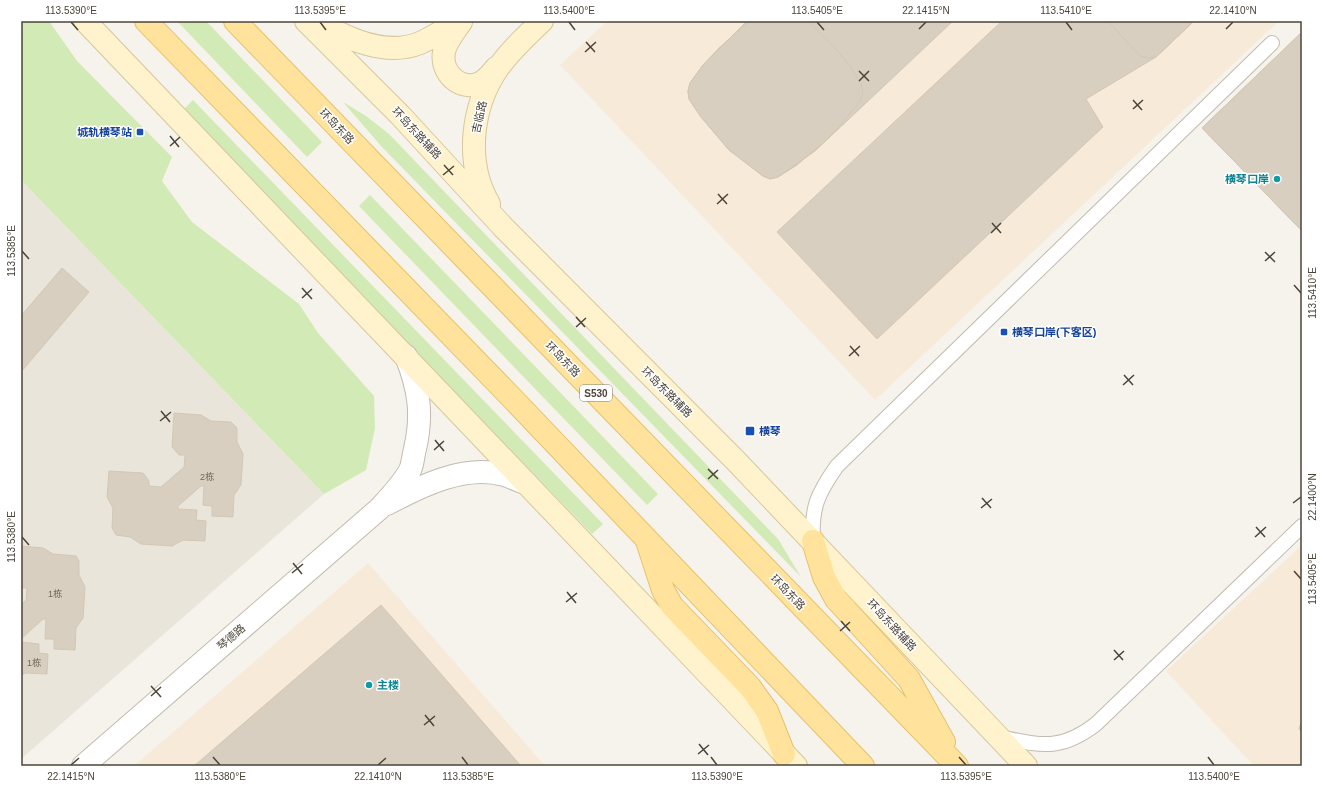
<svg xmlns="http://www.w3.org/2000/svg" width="1323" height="787" viewBox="0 0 1323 787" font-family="Arial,'Noto Sans SC',sans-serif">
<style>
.residential{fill:#eae5da}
.commercial{fill:#f7ead8}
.green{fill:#d2eab5}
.building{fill:#d8cfc1;stroke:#d3c7b4}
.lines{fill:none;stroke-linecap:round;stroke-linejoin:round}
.lane-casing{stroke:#c2bbae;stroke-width:16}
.street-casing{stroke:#c2bbae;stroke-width:24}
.secondary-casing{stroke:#d6c79b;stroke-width:24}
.primary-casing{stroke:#e6c16a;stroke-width:24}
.lane{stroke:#fff;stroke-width:14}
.street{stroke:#fff;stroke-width:22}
.secondary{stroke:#fff3cd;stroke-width:22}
.primary{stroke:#ffe39c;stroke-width:22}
.ticks{fill:none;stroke:#4b4439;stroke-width:1.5}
.transit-dot{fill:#1a4fb4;stroke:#fff;stroke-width:1.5}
.culture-dot{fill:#0f9aa8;stroke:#fff;stroke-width:1.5}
.labels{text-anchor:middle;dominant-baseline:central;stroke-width:3;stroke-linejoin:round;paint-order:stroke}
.number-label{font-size:9px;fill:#6e675b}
.shield{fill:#fff;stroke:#817c74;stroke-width:1}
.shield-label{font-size:10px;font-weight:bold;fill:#4b4439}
.street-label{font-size:11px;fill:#4b4439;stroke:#fff}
.transit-label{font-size:11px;font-weight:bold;fill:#164399;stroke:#fff;text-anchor:start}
.culture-label{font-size:11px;font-weight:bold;fill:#0d838f;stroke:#fff;text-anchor:end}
.neatline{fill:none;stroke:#4b4439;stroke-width:1.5}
.ticks-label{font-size:10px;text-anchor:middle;fill:#4b4439}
</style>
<rect width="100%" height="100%" fill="#f6f3ec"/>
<path class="residential" d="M21 180 324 494 21 759Z"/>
<path class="commercial" d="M607 21H1279L875 400 560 65Z
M1302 545V766H1254L1166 671Z
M368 563 545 766H134Z"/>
<path class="green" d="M21 21H49L77 61 172 157 162 181 192 222 299 304 318 333 374 396 375 428 366 470 324 494 21 180Z
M177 21H206L322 142 307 157Z
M193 100 603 524 592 534 183 110Z
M343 102 366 116 389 134 778 539 801 577 382 147Z
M370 195 658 494 647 505 359 206Z"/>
<path class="building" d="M747 21H953L815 151 778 177 770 179 763 176 729 150 701 117 689 99 688 91 690 83 703 65Z
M749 21H808L836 49 850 66 861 84 863 92 861 100 832 135 797 165 778 177 770 179 763 176 729 150 701 117 689 99 688 91 690 83 703 65 719 48Z
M1002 21H1194L1156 57 1086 99 1103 127 877 339 777 232Z
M1108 21H1194L1156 57 1148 58 1140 56Z
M1302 32V231L1202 128Z
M1302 32V231L1202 128Z
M62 268 89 292 21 372V316Z
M174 413 201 415 211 421 231 422 237 428V442L243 454 241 485 234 495 233 517 212 516V506L203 505 204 486H201L178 506V509L197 510 196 520 206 521 205 541 183 540 172 546 141 544 130 537 116 535 112 528 113 508 107 497 109 471 143 473 149 481V486L161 487 184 467 185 455H179L172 447Z
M21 546 43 548 53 554 76 556 79 561V575L85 587 83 618 76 628 75 650 54 649V639H45L46 619H43L21 639V605L26 600 27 588H21Z
M381 605 521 766H194Z
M21 642 39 644V653L48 654 47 674 26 673 21 675Z
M1302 720V732L1299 729Z"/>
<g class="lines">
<defs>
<path id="lane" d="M813 541C811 507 818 493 837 466L1272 43
M999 737C1040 745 1060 752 1096 724L1302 526"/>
<path id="street" d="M387 504C421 486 465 464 504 475 511 477 519 481 527 484
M83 766 379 509C390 497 403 484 410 470 413 464 413 456 415 449 423 414 419 389 406 356"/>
<path id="secondary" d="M85 21 796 766
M306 21 400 115 503 227 736 461 1026 766
M317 21C347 39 386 57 420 43 434 37 446 29 458 21
M461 22C455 31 446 41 444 52 440 72 460 92 480 83 486 80 492 73 496 68
M489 204C465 163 471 107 498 68 510 51 526 36 542 21"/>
<path id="primary" d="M146 21 511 397 863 766
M235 21 957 766
M813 541 824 577 836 599 909 679 944 742
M648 544 663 590 672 606 750 687 767 711 784 754"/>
</defs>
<use href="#lane" class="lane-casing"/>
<use href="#street" class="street-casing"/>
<use href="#secondary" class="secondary-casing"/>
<use href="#primary" class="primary-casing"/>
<use href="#lane" class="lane"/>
<use href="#street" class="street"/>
<use href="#secondary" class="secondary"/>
<use href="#primary" class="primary"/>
</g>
<path class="ticks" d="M71 22 78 30M320 22 326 30M569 22 575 30M817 22 824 30M1066 22 1072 30M919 29 926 22M1226 29 1233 22M586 42 595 52M585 52 596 42M859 71 869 81M859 81 869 71M1133 100 1142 110M1133 109 1143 100M170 136 179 147M170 146 180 137M444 165 453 175M443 175 454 166M718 194 727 204M717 204 728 194M992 223 1001 233M991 233 1001 223M22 251 29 259M1265 252 1275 262M1265 261 1275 252M1294 285 1301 293M302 288 312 299M302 298 312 289M576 317 585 327M576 327 586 318M850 346 859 356M849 356 860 346M1124 375 1133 385M1123 385 1134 375M161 411 170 422M160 421 171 412M435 440 444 451M434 450 444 441M708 469 718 479M708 479 718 470M982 498 991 508M1293 503 1301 497M981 508 992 499M1256 527 1265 537M22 537 29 545M1255 537 1266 527M293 563 302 574M1294 571 1301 579M292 573 303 564M567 592 576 603M566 602 577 593M841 621 850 631M840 631 850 622M1114 650 1123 660M1114 660 1124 651M151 686 161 697M151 696 161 687M425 715 434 726M424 725 435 716M699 744 708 755M698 754 709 745M213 757 220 765M462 757 468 765M711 757 717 765M959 757 966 765M1208 757 1214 765M71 765 79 758M378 765 386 758"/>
<g class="transit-dot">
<rect x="136" y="128" width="8" height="8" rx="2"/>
<rect x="1000" y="328" width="8" height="8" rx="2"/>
<rect x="745" y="426" width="10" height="10" rx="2"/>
</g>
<g class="culture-dot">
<circle cx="1277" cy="179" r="4"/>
<circle cx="369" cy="685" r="4"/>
</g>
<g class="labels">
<g class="number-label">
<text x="207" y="477">2栋</text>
<text x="55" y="594">1栋</text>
<text x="34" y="663">1栋</text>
</g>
<rect class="shield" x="580" y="385" width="32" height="16" rx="3"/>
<g class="shield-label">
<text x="596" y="393">S530</text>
</g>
<g class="street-label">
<text transform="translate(479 117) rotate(-77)">吉临路</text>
<text transform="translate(337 126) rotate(46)">环岛东路</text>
<text transform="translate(417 133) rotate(47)">环岛东路辅路</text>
<text transform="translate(563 359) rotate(46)">环岛东路</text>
<text transform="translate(667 392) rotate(45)">环岛东路辅路</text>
<text transform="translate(788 592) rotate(46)">环岛东路</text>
<text transform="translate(892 625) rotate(47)">环岛东路辅路</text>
<text transform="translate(231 637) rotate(-41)">琴德路</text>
</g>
<g class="transit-label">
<text x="132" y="132" text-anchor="end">城轨横琴站</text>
<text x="1012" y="332">横琴口岸(下客区)</text>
<text x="759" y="431">横琴</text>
</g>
<g class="culture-label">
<text x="1269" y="179">横琴口岸</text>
<text x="377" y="685" text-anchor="start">主楼</text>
</g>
</g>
<rect width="1323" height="787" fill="none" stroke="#ffffff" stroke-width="44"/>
<rect x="22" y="22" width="1279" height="743" class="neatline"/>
<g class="ticks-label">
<text x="71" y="14">113.5390°E</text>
<text x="320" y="14">113.5395°E</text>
<text x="569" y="14">113.5400°E</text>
<text x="817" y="14">113.5405°E</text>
<text x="926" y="14">22.1415°N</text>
<text x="1066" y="14">113.5410°E</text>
<text x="1233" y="14">22.1410°N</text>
<text transform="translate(11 251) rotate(-90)" y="4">113.5385°E</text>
<text transform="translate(1312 293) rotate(-90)" y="4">113.5410°E</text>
<text transform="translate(1312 497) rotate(-90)" y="4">22.1400°N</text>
<text transform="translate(11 537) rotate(-90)" y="4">113.5380°E</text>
<text transform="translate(1312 579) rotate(-90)" y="4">113.5405°E</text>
<text x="71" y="780">22.1415°N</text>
<text x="220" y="780">113.5380°E</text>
<text x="378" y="780">22.1410°N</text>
<text x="468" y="780">113.5385°E</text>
<text x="717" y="780">113.5390°E</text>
<text x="966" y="780">113.5395°E</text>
<text x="1214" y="780">113.5400°E</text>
</g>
</svg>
